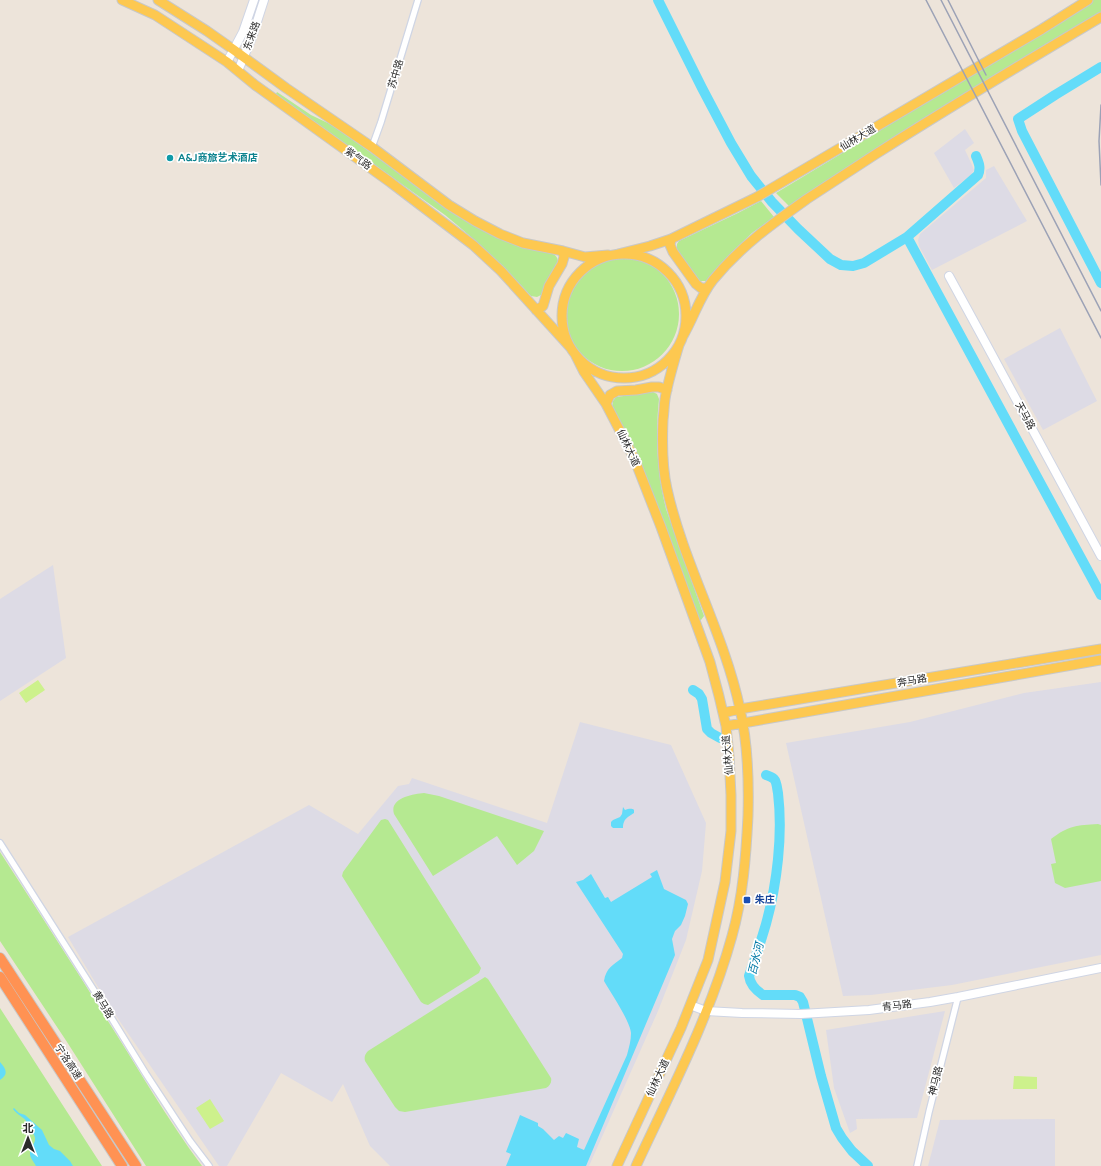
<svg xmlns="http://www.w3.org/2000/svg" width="1101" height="1166" viewBox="0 0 1101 1166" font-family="'Varela Round','Noto Sans SC',sans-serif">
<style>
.industrial{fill:#dddbe5}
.green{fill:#b5e991}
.pitch{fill:#cdf18c}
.water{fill:#63dcf9}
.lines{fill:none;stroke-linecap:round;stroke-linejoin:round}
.river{stroke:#63dcf9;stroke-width:10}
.street-casing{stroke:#cfd5e4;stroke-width:8}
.secondary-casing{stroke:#cfd5e4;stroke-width:10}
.primary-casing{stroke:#c8c8c8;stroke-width:11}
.highway-casing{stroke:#c8c8c8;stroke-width:12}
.street{stroke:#fff;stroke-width:5.5}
.secondary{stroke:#fff;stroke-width:8}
.primary{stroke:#fdc850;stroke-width:9}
.highway{stroke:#ff9253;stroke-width:10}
.rail{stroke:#9ca2b6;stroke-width:1.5}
.culture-dot{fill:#0f9aa8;stroke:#fff;stroke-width:1.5}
.transit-dot{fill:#1a4fb4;stroke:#fff;stroke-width:1.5}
.labels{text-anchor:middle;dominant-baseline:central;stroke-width:3.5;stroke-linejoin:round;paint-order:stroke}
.street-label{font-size:10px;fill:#2a2a2a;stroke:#fff}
.culture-label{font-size:10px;font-weight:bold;fill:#0d838f;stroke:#fff;text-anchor:start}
.transit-label{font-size:10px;font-weight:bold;fill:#164399;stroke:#fff;text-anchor:start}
.water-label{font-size:11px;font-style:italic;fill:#0279a6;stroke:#fff}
</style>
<rect width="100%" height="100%" fill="#ede4da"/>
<path class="industrial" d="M965 129 974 143 965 150 972 165 974 170 971 175 954 188 934 153Z
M994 166 1027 221 932 270 919 246 918 240 920 234 986 178V170Z
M1060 328 1097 401 1043 430 1004 359Z
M53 565 66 658 0 701V599Z
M1101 682V955L952 985 871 995 843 996 786 743 910 722 1024 693Z
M580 722 671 745 706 823 702 871 686 940 658 1011 589 1166H390L370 1146 343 1084 332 1102 281 1073 227 1166H219L110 1007 68 937 309 805 358 834 398 786 409 784 412 778 547 823Z
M945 1011 917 1118 856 1119 857 1129 850 1133 834 1088 826 1030Z
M1055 1119V1166H928L940 1120Z"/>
<path class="green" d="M1093 0H1101V12L980 84 856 162 789 206 776 193 1055 25Z
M277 92 311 115 332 125 454 212 528 248 553 254C557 256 558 259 558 263L543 294 537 297 531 296C504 267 476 240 445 215L276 94Z
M761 201 774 217 752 233 731 253 707 281H700L677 252V244L679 241 738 213Z
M565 314a57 57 0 1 1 114 0a57 57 0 1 1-114 0Z
M653 392 657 394 659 399C655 438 657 471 666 509L704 616 701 620 697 619C672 547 651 474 612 408L613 401 616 397Z
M424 793 439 796 544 831 534 851 517 865 497 836 433 876 394 814C389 798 413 794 424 793Z
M385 819 388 820 481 968 479 973 428 1005 424 1004 421 1002 342 876 343 872 381 820Z
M1098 824 1101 825V881L1065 888 1055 883 1051 864 1056 863 1051 839C1068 826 1077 825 1098 824Z
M0 852C36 908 72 963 106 1018 138 1068 167 1119 202 1166H146L67 1042 0 941Z
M485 977 488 979 551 1078C552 1082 550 1086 546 1088L405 1112 399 1111 395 1107 365 1061C364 1057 365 1054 368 1051Z
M0 1008 102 1166H0Z"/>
<path class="pitch" d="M38 680 45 690 26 703 19 693Z
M1014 1076 1037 1077V1089H1013Z
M210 1099 224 1121 210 1129 196 1108Z"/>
<path class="water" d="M623 807 625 810C628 809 632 808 634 810V813C631 815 625 818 624 822 623 824 623 826 623 828H613L611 826V822L613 820 620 817 622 814Z
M657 870 664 889 686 900 688 904 685 916 681 925 675 931 672 939 675 955 586 1166H506L511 1154 506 1152 520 1115 538 1123V1126L543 1129 554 1140 559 1136 563 1138 566 1133 579 1139 577 1147 584 1150 627 1055C629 1047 631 1041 631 1033 630 1021 611 993 604 981 606 968 613 965 622 958L623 954 576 882 583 880 591 874 605 898 608 897 611 902 652 877 650 874Z
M0 1062C6 1069 9 1074 0 1080Z
M14 1108 19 1113 25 1115 42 1130 49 1145 54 1149 60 1151 70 1161 73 1166H36C34 1162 30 1158 30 1154 30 1146 38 1142 34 1135 33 1132 29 1130 27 1128 26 1126 27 1123 26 1121 25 1118 16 1114 13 1109Z"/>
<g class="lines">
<path class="river" d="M658 0 702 88 731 143 751 176 772 202 798 229 830 259 841 265 853 266 864 263 907 237 978 175C981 168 979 163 976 156
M1101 67 1055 95 1018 119 1022 131 1101 283
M907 237 1101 595
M693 690 699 694 702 699 707 729 711 733 720 738
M766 775C769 776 772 777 774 779 777 782 777 789 778 793 783 835 777 884 766 924 761 941 755 959 749 976 750 984 757 991 763 995H795L800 997 803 1002 821 1076 836 1128 842 1138 852 1151 868 1166"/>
<defs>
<path id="street" d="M372 147 381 122 418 0
M0 843 109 1014 146 1074 190 1141 209 1166
M917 1166 929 1112 958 997"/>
<path id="secondary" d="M227 62 243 32 254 0
M238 71 252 37 264 0
M949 276 978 329 1101 556
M690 1005 706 1011 742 1013 801 1014 869 1010 930 1002 958 997 1101 968"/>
<path id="primary" d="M122 0 155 15 227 62 255 85 390 182 473 245 501 271 570 347
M158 0 207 31 234 50 286 88 372 147 449 205 475 221 500 234 523 243 563 251 585 257 608 255
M671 239 670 245 673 252 696 284 701 288H707
M562 316a62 62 0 1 1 124 0a62 62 0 1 1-124 0Z
M618 254 650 246 671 239 757 197 1042 29 1088 0
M536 310 543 306 549 286 562 264 564 257 563 251
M683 336C694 317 700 296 713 280 741 246 772 224 807 199 830 184 853 169 876 154 950 107 1025 62 1101 17
M575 354 584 372 606 404 634 458 661 527 710 662 719 696 726 726 729 756 731 795V831L725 882 708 960 681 1028 617 1166
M606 404 610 395 617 391 636 390 652 387H659L667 390
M723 713 740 709 1101 649
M726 726 1101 660
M636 1166C671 1091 710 1016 732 936 743 897 746 856 748 816 749 781 748 744 740 709 724 633 684 565 667 489 662 467 662 443 663 420 664 413 664 406 665 399 668 381 674 362 679 345"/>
<path id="highway" d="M0 958 136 1166
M0 977 122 1166"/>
</defs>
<use href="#street" class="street-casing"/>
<use href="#secondary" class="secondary-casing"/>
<use href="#primary" class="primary-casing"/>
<use href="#highway" class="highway-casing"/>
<use href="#street" class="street"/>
<use href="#secondary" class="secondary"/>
<use href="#primary" class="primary"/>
<use href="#highway" class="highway"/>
<path class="rail" d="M926 0 1101 338
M941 0 1101 311
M948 0 986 75
M1101 105 1099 141 1101 185"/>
</g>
<circle class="culture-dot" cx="170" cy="158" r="4"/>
<rect class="transit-dot" x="743" y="896" width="8" height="8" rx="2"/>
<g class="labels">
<g class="street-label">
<text transform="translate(252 36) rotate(-70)">东来路</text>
<text transform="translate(396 74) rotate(-73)">苏中路</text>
<text transform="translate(858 138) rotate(-31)">仙林大道</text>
<text transform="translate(358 159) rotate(36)">紫气路</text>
<text transform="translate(1025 416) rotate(62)">天马路</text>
<text transform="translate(628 448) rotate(65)">仙林大道</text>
<text transform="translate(912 681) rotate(-10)">奔马路</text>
<text transform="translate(728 755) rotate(-95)">仙林大道</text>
<text transform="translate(103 1005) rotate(58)">黄马路</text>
<text transform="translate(897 1006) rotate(-7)">青马路</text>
<text transform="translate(68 1062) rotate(57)">宁洛高速</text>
<text transform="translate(658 1078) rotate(-65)">仙林大道</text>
<text transform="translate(936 1081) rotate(-76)">神马路</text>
</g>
<g class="culture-label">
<text x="178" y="158">A&amp;J商旅艺术酒店</text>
</g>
<g class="transit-label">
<text x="755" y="900">朱庄</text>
</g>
<g class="water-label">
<text transform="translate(756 959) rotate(-76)">百水河</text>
</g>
</g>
<g transform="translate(28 1138)" stroke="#ffffff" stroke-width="3" paint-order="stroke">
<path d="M0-3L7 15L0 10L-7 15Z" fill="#2a2a2a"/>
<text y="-6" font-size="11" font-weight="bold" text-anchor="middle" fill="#2a2a2a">北</text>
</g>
</svg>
